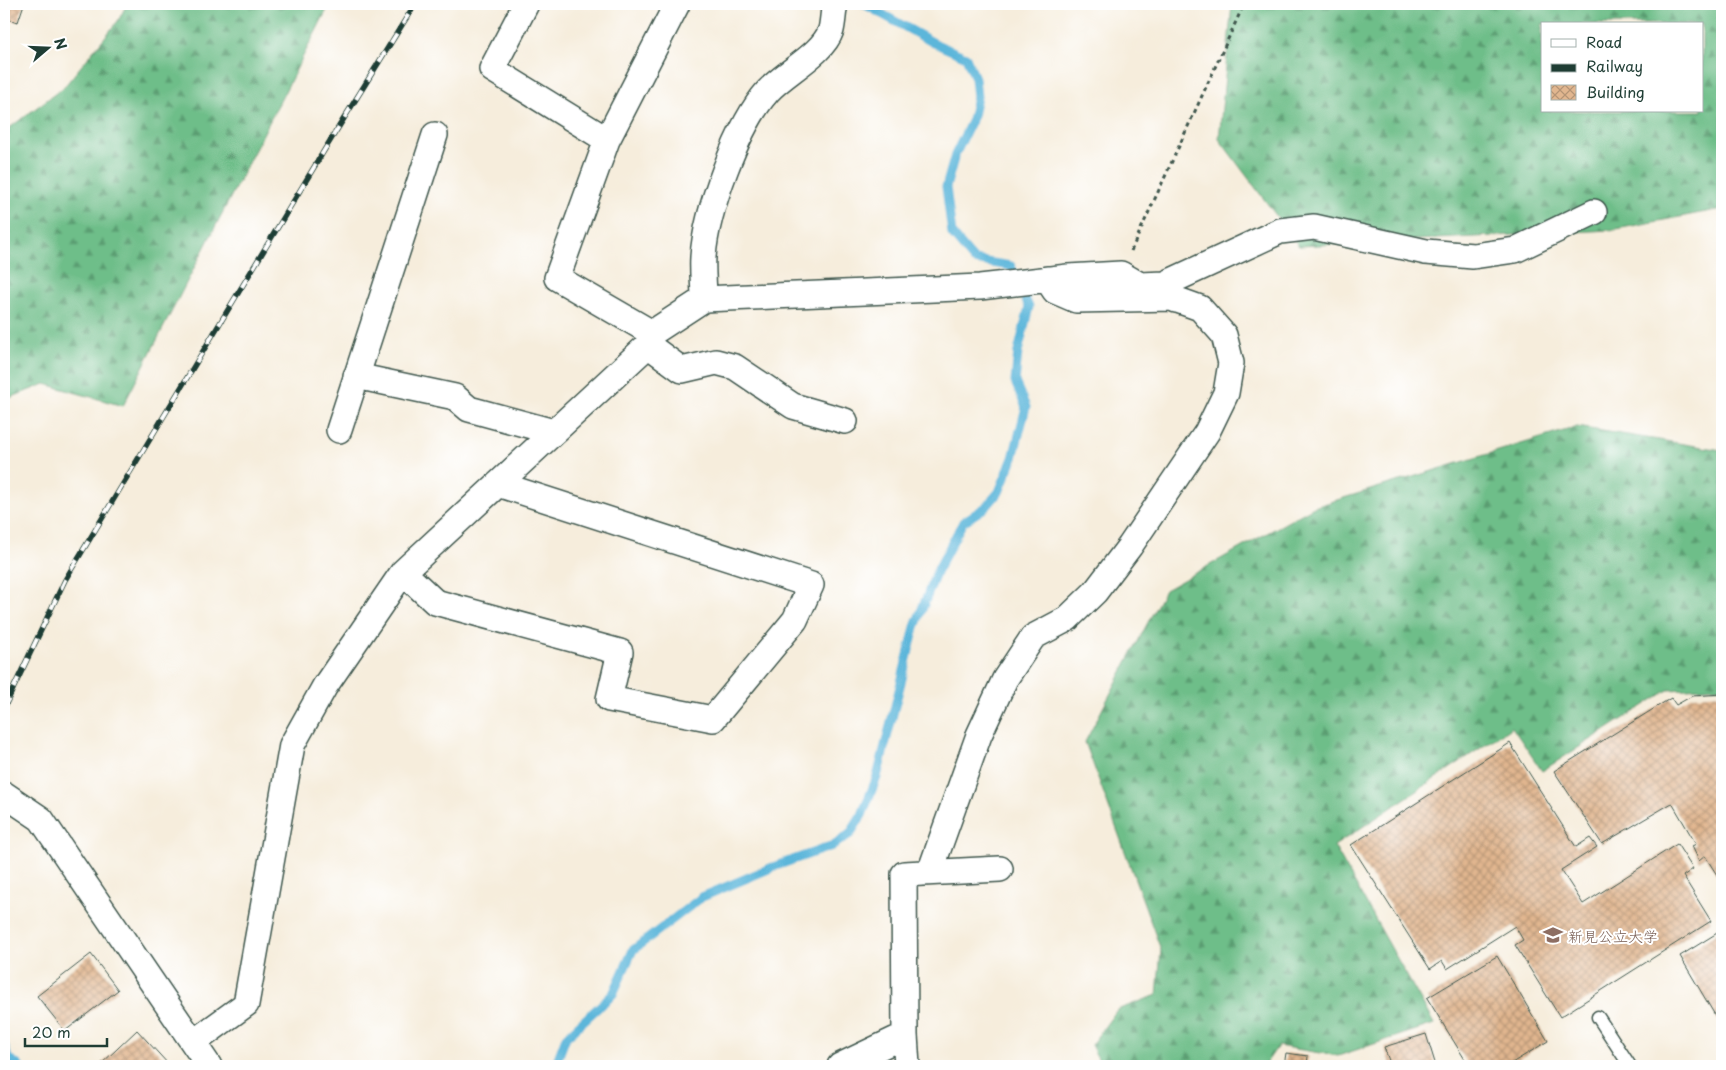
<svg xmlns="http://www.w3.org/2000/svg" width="1726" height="1070" viewBox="0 0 1726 1070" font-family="'Playpen Sans','Klee One',sans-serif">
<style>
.forest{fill:url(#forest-firs);stroke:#467e5e;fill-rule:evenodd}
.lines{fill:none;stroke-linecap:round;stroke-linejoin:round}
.stream{stroke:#5cb6da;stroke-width:9}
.building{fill:url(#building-cross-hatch)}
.lane-casing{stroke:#3f574d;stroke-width:15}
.street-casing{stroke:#3f574d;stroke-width:28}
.path{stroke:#3f574d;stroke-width:3;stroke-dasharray:4 4;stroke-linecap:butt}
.lane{stroke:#fff;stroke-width:12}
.street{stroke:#fff;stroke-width:25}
.rail-casing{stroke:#1f3d34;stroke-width:5.5}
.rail{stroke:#fff;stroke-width:4;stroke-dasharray:11;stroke-linecap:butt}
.labels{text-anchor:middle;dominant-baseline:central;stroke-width:4;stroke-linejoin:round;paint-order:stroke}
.education-label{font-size:15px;fill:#785e54;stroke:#fff;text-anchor:start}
</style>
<defs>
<pattern id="forest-firs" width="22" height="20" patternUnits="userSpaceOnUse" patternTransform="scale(1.25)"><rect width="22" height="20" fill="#6ebe89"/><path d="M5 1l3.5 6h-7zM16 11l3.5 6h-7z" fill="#5a9c71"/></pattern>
<pattern id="building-cross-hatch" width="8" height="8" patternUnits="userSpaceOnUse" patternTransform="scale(1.25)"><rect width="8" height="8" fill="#e1b68f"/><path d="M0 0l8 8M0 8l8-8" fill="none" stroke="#b69576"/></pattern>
</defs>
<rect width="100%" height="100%" fill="#fff"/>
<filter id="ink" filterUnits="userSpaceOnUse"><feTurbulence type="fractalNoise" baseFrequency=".02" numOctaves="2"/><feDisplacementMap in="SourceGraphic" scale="10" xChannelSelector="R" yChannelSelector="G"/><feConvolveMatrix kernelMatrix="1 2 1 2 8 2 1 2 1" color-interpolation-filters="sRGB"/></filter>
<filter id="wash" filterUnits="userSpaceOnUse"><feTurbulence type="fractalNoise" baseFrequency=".0096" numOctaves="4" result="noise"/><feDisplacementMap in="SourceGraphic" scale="20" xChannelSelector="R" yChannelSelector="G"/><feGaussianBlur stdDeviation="1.12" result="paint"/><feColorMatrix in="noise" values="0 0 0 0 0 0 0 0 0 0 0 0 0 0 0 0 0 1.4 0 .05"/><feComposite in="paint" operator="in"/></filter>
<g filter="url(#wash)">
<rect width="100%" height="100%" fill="#f6eddc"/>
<path class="forest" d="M127 4H330L123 406 45 384 7 399 4 404V132L64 87 118 21Z
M1232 4H1722V209L1611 230 1299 246 1219 139ZM1542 24H1702V111H1542Z
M1577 427 1722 450V687L1668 690 1542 771 1512 727 1334 846 1434 1024 1338 1056 1278 1046 1264 1066H1102L1091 1045 1117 1010 1157 995 1161 950 1085 742 1165 590 1314 507Z"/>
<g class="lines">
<path class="stream" d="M4 1045 8 1058 19 1066
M555 1066 566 1037 613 994 633 950 702 897 773 867 832 846 850 834 862 815 877 777 915 627 936 573 963 522 986 507 999 492 1013 458 1026 407 1015 382 1018 352 1029 307 1011 266 974 260 952 234 946 187 955 155 972 120 977 97 975 78 966 57 934 43 864 4"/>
</g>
<g id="blocks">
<path class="building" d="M4 4H24L18 22 4 18Z
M1722 694V883L1705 856 1699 861 1692 846 1696 844 1672 803 1602 844 1554 771 1671 698 1676 705 1692 696Z
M1510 743 1576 847 1590 838 1597 847 1561 870 1583 904 1677 844 1693 869 1683 876 1711 921 1560 1017 1515 945 1523 940 1515 926 1447 969 1442 961 1430 969 1351 845Z
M1722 930V1027L1680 956Z
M91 954 118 990 65 1031 37 996Z
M1497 956 1548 1041 1507 1066H1469L1427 998Z
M137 1030 170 1066H99Z
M1426 1034 1436 1066H1391L1384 1047Z
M1286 1053 1308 1056 1307 1066H1284Z"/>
</g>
</g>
<g filter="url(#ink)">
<use href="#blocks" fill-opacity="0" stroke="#3f574d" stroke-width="1"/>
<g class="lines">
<defs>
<path id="lane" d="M1598 1017 1630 1066"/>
<path id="street" d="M526 4 492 69 607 140
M1165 284 1280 231 1314 227 1426 252 1473 256 1515 250 1594 212
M704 299C704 285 702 271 703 257 706 212 738 124 768 91 785 72 823 54 831 30 833 22 833 12 835 4
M652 333 557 278 607 140 677 4
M648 345 682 370 716 362 735 367 793 406 845 421
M356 376 455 397 469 409 554 432
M339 430 435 135
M403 572 435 602 620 652 609 699 713 719 795 620 811 585 498 484
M4 794 41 819 209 1066
M930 872 979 735 1005 679 1033 637 1067 619 1095 592 1130 546 1207 432 1226 393 1231 363 1224 335 1200 308 1172 298 1076 300 1055 291 1047 279
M194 1042 246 1004 292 745 325 686 403 572 648 345 652 333 704 299 980 287 1068 277 1121 274 1140 285 1165 284 1176 300
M840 1066 905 1035
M907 1066 905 1035 904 874 1000 869"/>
</defs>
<use href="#lane" class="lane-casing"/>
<use href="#street" class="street-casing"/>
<path class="path" d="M1131 251 1244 4"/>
<use href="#lane" class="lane"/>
<use href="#street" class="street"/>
<defs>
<path id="rail" d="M4 708 65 580 325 149 415 4"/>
</defs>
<use href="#rail" class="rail-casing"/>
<use href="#rail" class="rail"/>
</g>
</g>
<defs>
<symbol id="university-bare" viewBox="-9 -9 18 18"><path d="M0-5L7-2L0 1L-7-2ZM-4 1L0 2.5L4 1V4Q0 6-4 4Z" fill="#8d6e63" stroke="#fff" stroke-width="2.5" paint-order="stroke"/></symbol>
</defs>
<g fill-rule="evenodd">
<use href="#university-bare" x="1539" y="921" width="28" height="28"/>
</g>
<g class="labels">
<g class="education-label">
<text x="1568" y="935">新見公立大学</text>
</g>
</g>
<rect width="1726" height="1070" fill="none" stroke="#fff" stroke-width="20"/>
<rect x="1541" y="22" width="162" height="90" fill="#ffffff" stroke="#a5b1ae"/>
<rect x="1551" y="39" width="25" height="8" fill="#ffffff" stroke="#a5b1ae"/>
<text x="1586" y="48" font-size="15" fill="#1f3d34">Road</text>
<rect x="1551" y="64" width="25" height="8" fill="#1f3d34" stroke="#a5b1ae"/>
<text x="1586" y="72" font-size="15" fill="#1f3d34">Railway</text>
<rect x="1551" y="85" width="25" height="15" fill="url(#building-cross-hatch)" stroke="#a5b1ae"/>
<text x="1586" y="98" font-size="15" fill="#1f3d34">Building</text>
<g transform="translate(48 48) rotate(71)" stroke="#ffffff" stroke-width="4" paint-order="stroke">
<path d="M0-4L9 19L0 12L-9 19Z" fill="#1f3d34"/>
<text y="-8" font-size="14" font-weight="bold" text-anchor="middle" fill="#1f3d34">N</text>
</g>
<path d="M25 1038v8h82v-8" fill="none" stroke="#1f3d34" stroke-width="2.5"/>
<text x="32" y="1038" font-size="15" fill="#1f3d34" stroke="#ffffff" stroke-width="4" paint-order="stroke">20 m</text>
</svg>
